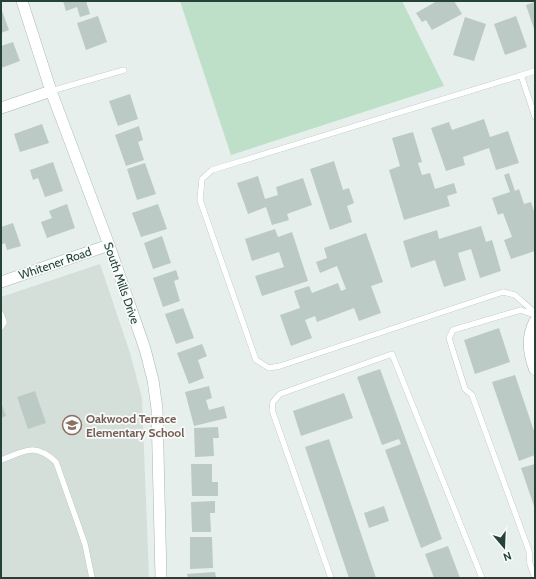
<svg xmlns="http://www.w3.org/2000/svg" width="536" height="579" viewBox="0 0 536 579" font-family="Cabin,sans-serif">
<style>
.built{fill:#d4dfda}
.green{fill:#bfe0c8}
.building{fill:#bbcac4}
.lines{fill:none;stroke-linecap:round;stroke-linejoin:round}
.lane-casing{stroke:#a8b8b2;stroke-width:6}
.street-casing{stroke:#a8b8b2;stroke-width:12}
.secondary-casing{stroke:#a4bbb3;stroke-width:13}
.lane{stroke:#fff;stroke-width:5.5}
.street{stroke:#fff;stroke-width:11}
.secondary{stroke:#fff;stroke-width:12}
.labels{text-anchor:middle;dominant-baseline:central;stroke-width:3.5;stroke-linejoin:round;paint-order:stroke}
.street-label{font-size:12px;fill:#24423a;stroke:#f7fbf9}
.education-label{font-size:12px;font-weight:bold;fill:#785e54;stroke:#f7fbf9;text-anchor:start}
</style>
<rect width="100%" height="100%" fill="#e6efeb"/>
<path class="built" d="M100 264 130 353 142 398 149 578H1V297Z"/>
<path class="green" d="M180 1H402L444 86 231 155Z"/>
<path class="building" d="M63 1H86L90 14 80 17 77 7 66 11Z
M437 1H454L462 14 432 30 426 20 422 22 416 13Z
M535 2V32L526 5Z
M1 8 9 30 1 33Z
M98 16 107 42 86 50 77 23Z
M516 16 527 47 505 55 494 24Z
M465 17 486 24 474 61 453 55Z
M13 42 20 61 1 68V46Z
M130 94 138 119 118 126 109 101Z
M484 119 490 137 508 131 519 163 496 170 489 148 463 157 465 165 446 171 431 128 449 122 452 130Z
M42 124 49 143 20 152 14 134Z
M139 126 143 140 138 142 144 160 126 166 115 135Z
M413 132 422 162 418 163 422 175 430 173 435 189 454 183 457 193 447 196 450 206 404 220 389 170 400 166 392 138Z
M334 161 343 190 349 188 354 203 347 206 352 222 330 230 310 169Z
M53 162 63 191 45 197 38 178 33 180 30 170Z
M145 163 156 194 137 200 127 169Z
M509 173 515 191 519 189 524 204 531 202 535 214V251L511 259 504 240 512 237 503 213 498 215 492 198 510 192 504 175Z
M258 176 265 199 278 195 276 187 303 178 312 205 287 214 289 220 272 225 266 207 248 214 237 183Z
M67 204 75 228 47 238 41 222 52 218 49 211Z
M158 204 167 229 141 237 132 213Z
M13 223 21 246 7 250 5 243 1 245V227Z
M481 226 486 242 492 240 501 271 480 278 471 249 458 253 466 280 444 287 435 260 411 268 403 241 437 230 439 239Z
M275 229 278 237 292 232 308 281 262 296 255 276 284 267 279 252 252 261 245 239Z
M366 233 383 282 371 286 381 313 359 321 354 308 317 322 315 316 305 320 312 338 291 346 280 315 300 308 294 291 309 286 312 293 338 283 341 291 346 289 337 266 320 273 316 262 327 258 324 248Z
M162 236 171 263 153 269 144 243Z
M176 270 179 279 174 281 180 301 163 307 153 278Z
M183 308 194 338 176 344 165 314Z
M499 328 510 362 475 374 464 340Z
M202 344 207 356 198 360 204 378 189 384 177 353Z
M380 369 442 539 421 548 385 450 401 444 399 439 382 445 357 377Z
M515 375 535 434V455L519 461 492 382Z
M209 386 212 398 206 400 209 410 224 406 227 418 194 426 185 392Z
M35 391 46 423 28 429 17 397Z
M344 393 353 418 301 436 293 411Z
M1 402 6 416 1 418Z
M218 427 219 438H213L214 456 195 457 194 428Z
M329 439 376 578H349L305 447Z
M191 464H212V482H218V496H192Z
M535 464V509L521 468Z
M215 501V513H210L211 532H192L191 502Z
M384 506 389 521 369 528 364 513Z
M190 537H212L213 568 190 569Z
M448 546 460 578H434L425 554Z
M215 572 216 578H188L187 574Z"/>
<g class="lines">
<defs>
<path id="lane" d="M535 71 212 170 202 179 200 200 256 360 269 368 280 366 503 292 515 295 535 313
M521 75 535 117
M51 91 124 70
M1 314 4 322 1 327
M534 315 521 310 453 330 449 338 465 389 472 395 529 551 530 564 535 578
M1 460C26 451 34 442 56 462L85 544 92 578
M331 578 272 410 273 402 280 394 392 354 482 578"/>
<path id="street" d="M22 1 51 91 109 245 145 349 153 380 157 409 161 578
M1 108 51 91
M1 282 109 245"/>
<path id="secondary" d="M535 322C527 338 529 352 535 369"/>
</defs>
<use href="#lane" class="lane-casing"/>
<use href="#street" class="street-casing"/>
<use href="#secondary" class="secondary-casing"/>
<use href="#lane" class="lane"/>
<use href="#street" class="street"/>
<use href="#secondary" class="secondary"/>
</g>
<defs>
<symbol id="school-ring" viewBox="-11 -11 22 22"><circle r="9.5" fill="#f7fbf9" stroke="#8d6e63" stroke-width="1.5"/><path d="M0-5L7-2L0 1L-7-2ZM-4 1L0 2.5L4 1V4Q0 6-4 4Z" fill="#8d6e63"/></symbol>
</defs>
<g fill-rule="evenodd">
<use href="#school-ring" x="61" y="414" width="22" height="22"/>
</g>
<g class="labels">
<g class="street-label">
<text transform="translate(55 263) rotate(-19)">Whitener Road</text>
<text transform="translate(122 283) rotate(71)">South Mills Drive</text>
</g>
<g class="education-label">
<text x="86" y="418">Oakwood Terrace<tspan x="86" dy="14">Elementary School</tspan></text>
</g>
</g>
<rect width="536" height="579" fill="none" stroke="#24423a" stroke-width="4"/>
<g transform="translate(504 547) rotate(161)" stroke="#f7fbf9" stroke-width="3" paint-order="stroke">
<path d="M0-3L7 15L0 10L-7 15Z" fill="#24423a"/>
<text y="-6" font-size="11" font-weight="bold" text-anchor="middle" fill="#24423a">N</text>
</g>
</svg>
